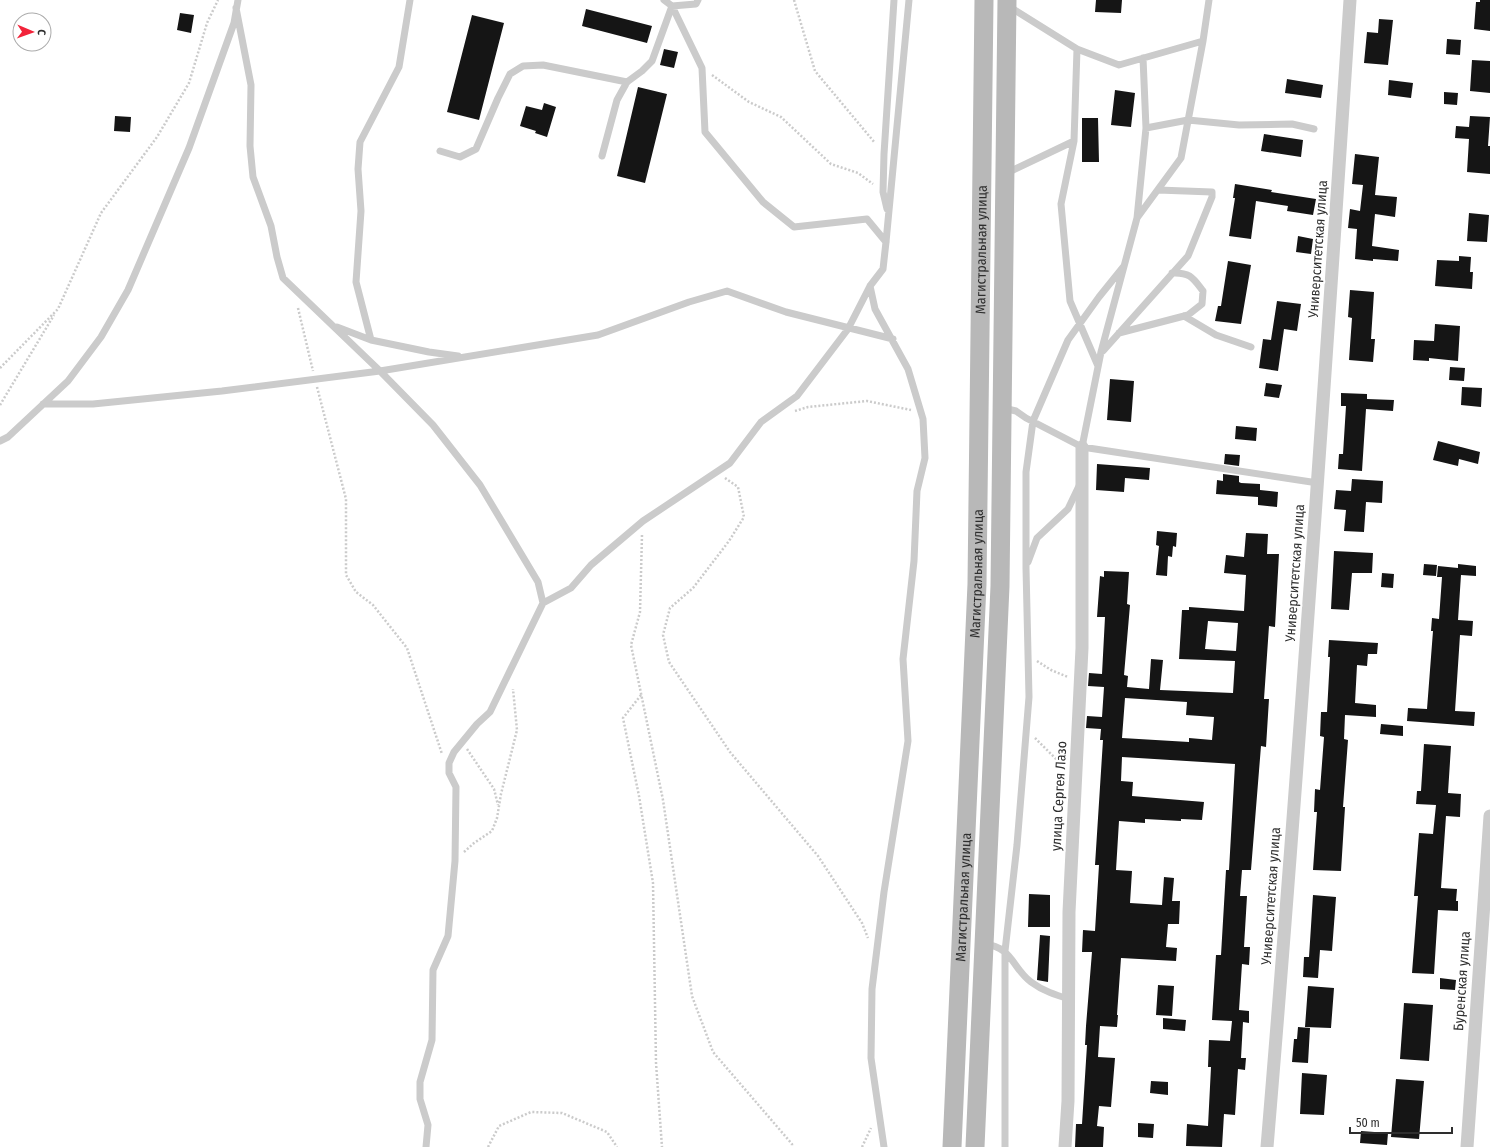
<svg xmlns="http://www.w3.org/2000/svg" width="1490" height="1147" viewBox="0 0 1490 1147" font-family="'Fira Sans Condensed',sans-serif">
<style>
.building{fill:#151515;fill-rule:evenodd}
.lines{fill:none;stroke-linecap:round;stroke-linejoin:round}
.path{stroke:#cbcbcb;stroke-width:2.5;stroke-dasharray:2 2;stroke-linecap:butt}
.service{stroke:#cbcbcb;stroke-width:7}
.minor{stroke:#cbcbcb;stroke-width:13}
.secondary{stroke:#b8b8b8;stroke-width:19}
.labels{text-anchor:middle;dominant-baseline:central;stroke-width:4;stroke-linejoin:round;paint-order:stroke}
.street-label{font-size:14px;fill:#2e2e2e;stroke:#fff}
</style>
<rect width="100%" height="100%" fill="#fff"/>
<path class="building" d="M1096 0H1122L1121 13 1095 12Z
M1480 0H1490V31L1474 29 1476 2H1480Z
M586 9 652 26 647 43 582 26Z
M180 13 194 15 191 33 177 30Z
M472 15 504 23 479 120 447 112Z
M1379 19 1393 20 1388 65 1364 63 1367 32 1378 33Z
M1447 39 1461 40 1460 55 1446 54Z
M664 49 678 52 674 68 660 65Z
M1472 60 1490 61V93L1470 91Z
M1287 79 1323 85 1321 98 1285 93Z
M1389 80 1413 83 1411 98 1388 95Z
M638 87 667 94 645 183 617 176Z
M1115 90 1135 93 1131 127 1111 125Z
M1444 92 1458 93 1457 105 1444 104Z
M544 103 556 107 547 137 535 133 536 131 520 126 526 106 542 110Z
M115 116 131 117 130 132 114 131Z
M1470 116 1490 117 1488 146H1490V174L1467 172 1469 139 1455 138 1456 126 1469 127Z
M1082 118H1098L1099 162H1082Z
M1264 134 1303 140 1301 157 1261 151Z
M1355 154 1379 157 1375 195 1397 197 1395 217 1375 214 1372 246 1399 250 1398 261 1373 259V261L1355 259 1357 229 1348 228 1350 209 1360 211 1363 185 1352 184Z
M1235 184 1272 190 1271 192 1316 199 1313 215 1287 211 1288 206 1256 201 1251 239 1229 236 1235 198H1233Z
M1469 213 1489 215 1487 242 1467 241Z
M1298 236 1313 239 1311 254 1296 252Z
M1459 256 1471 257 1470 272H1473L1472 289 1435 286 1437 260 1459 261Z
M1228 261 1251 265 1241 324 1215 321 1218 306H1221Z
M1350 290 1374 292 1371 339H1375L1373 362 1349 360 1352 318 1348 317Z
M1277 301 1301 304 1297 331 1284 329 1278 371 1259 368 1263 339 1271 340Z
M1435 324 1460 326 1458 361 1429 358V361L1413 360 1414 340 1434 341Z
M1450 367 1465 368 1464 381 1449 380Z
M1110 379 1134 381 1131 422 1107 420Z
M1266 383 1282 385 1279 398 1264 396Z
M1462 387 1482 388 1481 407 1461 405Z
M1341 393 1367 394V399L1394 400 1393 411 1366 409 1362 471 1338 469 1339 454H1343L1346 406H1341Z
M1236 426 1257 428 1256 441 1235 439Z
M1438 441 1480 452 1478 464 1459 459 1458 466 1433 460Z
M1225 454 1240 455 1239 466 1224 464Z
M1097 464 1150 468 1149 480 1125 478 1124 492 1096 490Z
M1223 474 1239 476V482L1241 483 1260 484V490L1278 492 1277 507 1258 505V497L1216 494 1217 480 1223 481Z
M1352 479 1383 481 1382 503 1366 502 1364 532 1344 531 1346 510 1334 509 1336 490 1351 491Z
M1157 531 1177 533 1176 547 1173 546 1172 557 1168 556 1167 576 1156 575 1159 546 1156 545Z
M1246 533 1268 534 1267 554H1279L1275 627 1269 626 1264 699H1269L1266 747 1261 746 1251 870H1242L1240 896H1247L1244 947H1250L1249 965 1242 964 1239 1010 1249 1011V1023L1243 1022 1241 1058H1246L1245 1070 1238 1069 1235 1115 1224 1114 1222 1147 1186 1146 1187 1124 1208 1126 1211 1067H1208L1209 1040 1230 1041 1232 1021 1212 1020 1216 955H1221L1226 870H1229L1235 764 1122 757 1121 781 1133 782 1132 796 1204 802 1202 820 1181 819V821L1145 819V823L1119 821 1116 870 1132 871 1130 903 1162 905 1164 877 1174 878 1172 901H1180L1179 924H1168L1166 947 1177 948 1176 961 1121 958 1117 1015H1118L1117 1027 1100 1026 1098 1057 1115 1058 1111 1107 1099 1106 1097 1126 1104 1127 1103 1147H1075L1076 1124H1082L1087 1045H1085L1086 1026 1092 952H1082L1083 930 1095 931 1099 865H1095L1103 740H1100L1101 729 1086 728 1087 716 1102 717 1104 687 1088 686 1089 673 1102 674 1105 617H1097L1100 576 1104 577V571L1129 572 1127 604 1130 605 1124 675 1128 676 1127 687 1149 689 1151 659 1163 660 1160 690 1233 693 1235 661 1179 659 1182 610H1189V607L1244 611 1246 575 1224 573 1226 555 1244 557ZM1208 621 1238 623 1236 651 1205 649ZM1125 698 1187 702 1186 715 1214 717 1212 740 1189 738V742L1122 738Z
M1334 551 1373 553 1372 573H1352L1349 610 1331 609Z
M1424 564 1437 565 1436 576 1423 575Z
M1458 564 1476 566V576L1461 575 1458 620 1473 621 1472 636 1460 635 1455 711 1475 712 1474 726 1407 721 1408 708 1427 709 1433 631H1431L1432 618 1439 619 1442 577H1437L1438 566 1458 568Z
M1382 573 1394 574 1393 588 1381 587Z
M1329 640 1378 643 1377 654H1368L1367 666 1357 665 1355 703 1376 705V717L1345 715 1344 739 1348 740 1343 807H1345L1341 871 1313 870 1317 812H1314L1315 789 1320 790 1324 737 1320 736 1321 712H1327L1330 657H1328Z
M1381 724 1403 726V736L1380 734Z
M1424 744 1451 746 1448 793 1461 794 1460 817 1446 816 1441 888 1457 889 1456 901H1458V911L1438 910 1434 974 1412 973 1418 896H1414L1419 833 1433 834 1436 805 1416 804 1417 791H1421Z
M1029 894 1050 895V927H1028Z
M1313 895 1336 897 1332 951 1320 950 1318 978 1303 977 1304 957H1309Z
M1040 935 1050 936 1048 982 1037 980Z
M1440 978 1456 980 1455 990 1440 989Z
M1158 985 1174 986 1172 1016 1156 1015Z
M1308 986 1334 988 1331 1028 1305 1027Z
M1404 1003 1433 1005 1429 1061 1400 1059Z
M1163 1018 1186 1020 1185 1031 1163 1029Z
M1298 1027 1310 1028 1308 1063 1292 1062 1294 1039H1297Z
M1302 1073 1327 1075 1324 1115 1300 1114Z
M1396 1079 1424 1081 1419 1139 1391 1137Z
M1151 1081 1168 1082V1095L1150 1093Z
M1138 1123 1154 1124 1153 1138 1138 1137Z
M1361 1131 1388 1133 1387 1145 1360 1143Z"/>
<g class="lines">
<path class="path" d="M794 0 815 71 875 143
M712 75 749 102 781 117 831 164 858 173 873 184
M298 308 313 371
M0 368 58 309 101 213 157 137 189 83 207 23 218 0
M317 387 346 499V575L356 592 373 605 407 648 442 754
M0 405 54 315
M795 411 808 407 867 401 911 410
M725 478 738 487 744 517 729 541 693 588 670 608 663 635 669 662 730 752 818 856 862 923 868 938
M642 535 640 612 631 645 663 800 692 996 713 1052 792 1144V1147
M1037 661 1051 670 1068 677
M641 695 623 718 639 796 653 883 656 1063 662 1147
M1035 738 1064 767
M467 749 494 789 498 805
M464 852 474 843 492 831 497 818 501 794 517 730 513 689
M488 1147 499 1126 531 1112 562 1113 607 1132 617 1147
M862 1147 871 1128"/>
<path class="service" d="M410 0 399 67 360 142 358 169 361 211 356 282 371 340 429 352 458 356
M664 0 672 6 702 68 705 132 763 202 794 227 867 219 886 242
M236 8 251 85 250 146 253 177 271 226 277 257 283 278 380 371 433 425 480 485 538 582 543 603
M1077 49 1119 65 1203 41 1209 0
M1146 128 1188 120 1239 125 1292 124 1314 129
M1074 141 1061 204 1070 301 1098 366
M440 151 460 157 476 149 498 98 510 74 523 66 543 65 627 82
M602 156 617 100 627 82 642 71 652 61 672 6 696 4 698 0
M1007 173 1074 141 1077 49 1010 7
M887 209 883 192 884 154 894 0
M1137 218 1146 128 1143 58
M870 286 875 309 908 369 923 419 925 458 917 491 914 561 903 659 908 741 884 892 872 989 871 1058 884 1147
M1184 316 1216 335 1251 347
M337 327 371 340
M1119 333 1188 315 1202 304 1203 291C1193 278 1190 272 1172 273
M1103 351 1188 256 1212 197V192L1158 190
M43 404H93L222 391 380 371 598 335 689 302 727 291 786 312 893 339
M1003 408 1016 411 1026 418 1082 447 1318 483
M0 441 8 437 68 381 101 337 128 290 189 148 234 23 238 0
M1082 447 1101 352 1137 218 1181 158 1203 41
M1028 562 1037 538 1068 509 1079 486
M984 944C1013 947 1012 968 1031 982 1043 991 1056 995 1069 999
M426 1147 428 1125 420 1099V1082L432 1040 433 970 448 936 455 861 456 787 449 773V763L454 752 477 724 490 712 543 603 571 588 591 565 643 521 730 463 761 422 797 396 848 329 870 286 883 269 886 242 909 0
M1005 1147V951L1017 845 1029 697 1026 568V472L1033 421 1068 340 1099 297 1124 266"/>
<path class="minor" d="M1065 1147 1068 1101 1069 912 1082 648V447
M1267 1147C1299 765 1325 383 1350 0
M1467 1147 1490 816"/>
<g class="secondary">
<path id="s1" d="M952 1147 977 584 984 0"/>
<path d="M975 1147 1000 586 1007 0"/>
</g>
</g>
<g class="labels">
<g class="street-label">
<text transform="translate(1318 249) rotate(-86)">Университетская улица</text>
<text stroke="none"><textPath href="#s1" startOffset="898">Магистральная улица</textPath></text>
<text transform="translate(1295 573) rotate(-86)">Университетская улица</text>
<text stroke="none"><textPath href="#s1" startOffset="574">Магистральная улица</textPath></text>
<text transform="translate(1059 796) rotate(-87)">улица Сергея Лазо</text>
<text transform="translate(1271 896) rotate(-86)">Университетская улица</text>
<text stroke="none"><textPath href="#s1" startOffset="250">Магистральная улица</textPath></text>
<text transform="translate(1462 981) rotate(-86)">Буренская улица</text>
</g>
</g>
<g transform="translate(32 32) rotate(92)"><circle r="19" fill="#ffffff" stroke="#ababab"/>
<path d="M0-3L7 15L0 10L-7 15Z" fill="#f2233a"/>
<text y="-6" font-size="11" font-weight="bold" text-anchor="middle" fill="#2e2e2e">С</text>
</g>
<path d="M1350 1127v6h102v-6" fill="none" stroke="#2e2e2e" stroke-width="2"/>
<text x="1356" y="1127" font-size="12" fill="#2e2e2e" stroke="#ffffff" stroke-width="3" paint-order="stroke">50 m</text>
</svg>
